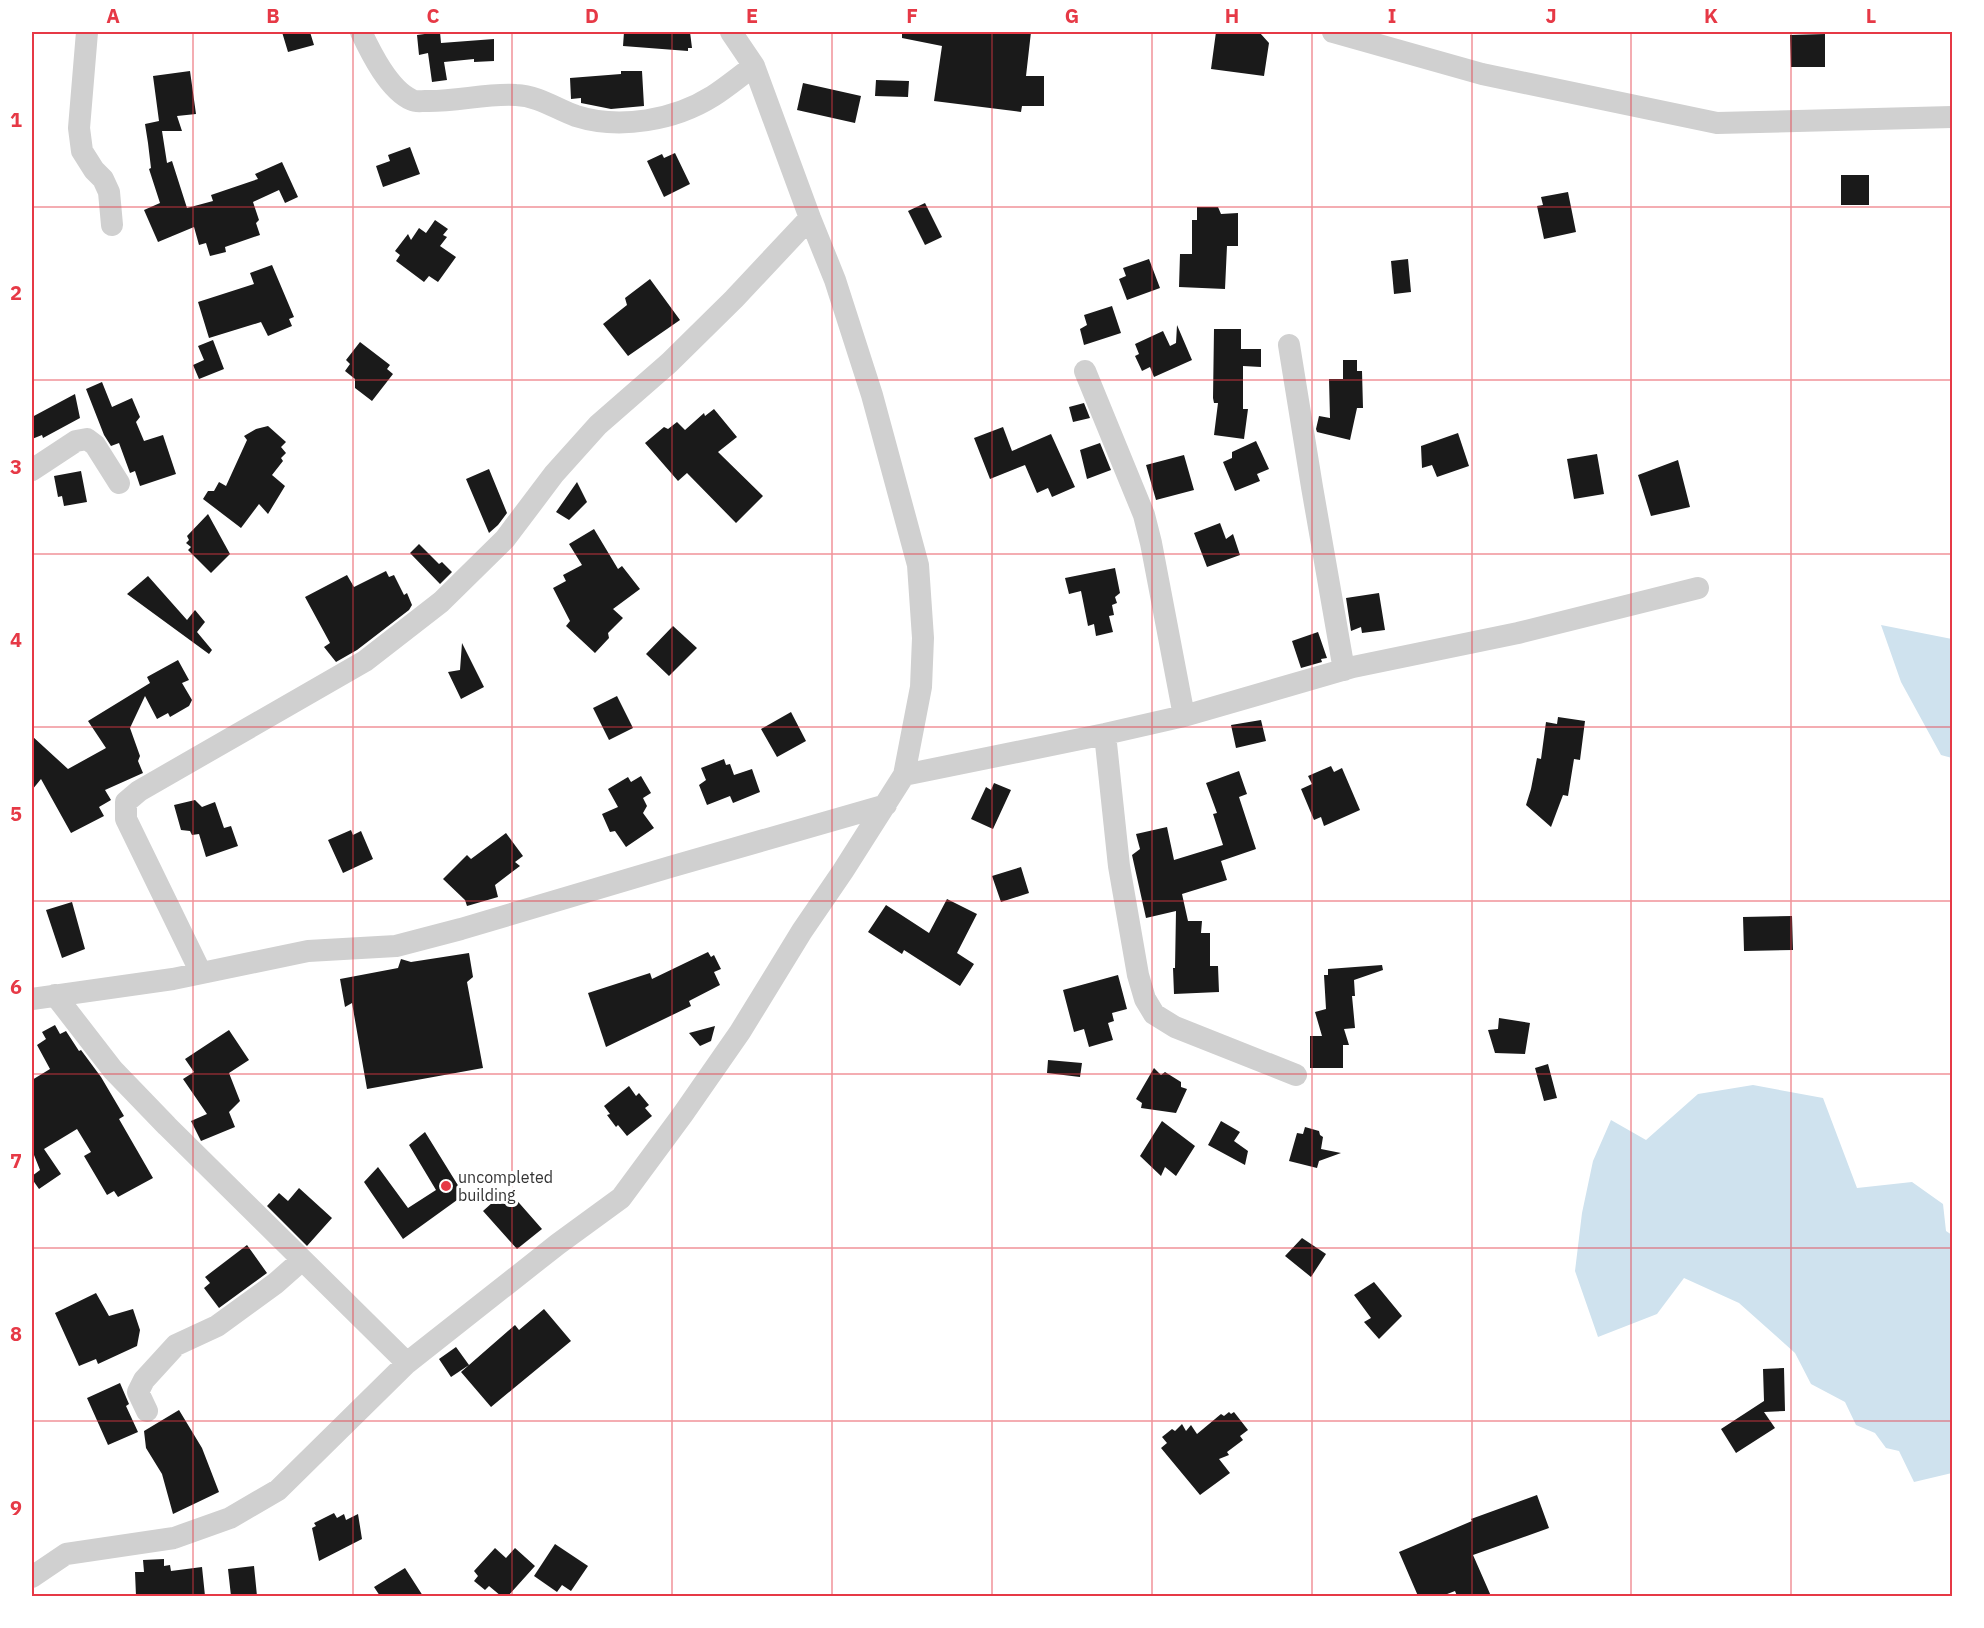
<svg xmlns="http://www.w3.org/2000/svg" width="1984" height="1628" viewBox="0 0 1984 1628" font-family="'IBM Plex Sans',sans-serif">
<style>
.water{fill:#cfe2ee}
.building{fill:#1a1a1a}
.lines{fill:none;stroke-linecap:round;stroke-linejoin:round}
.minor{stroke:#d0d0d0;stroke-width:22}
.grid{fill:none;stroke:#e63946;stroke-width:1.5;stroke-opacity:0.55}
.poi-dot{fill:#e63946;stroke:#fff;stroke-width:2}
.labels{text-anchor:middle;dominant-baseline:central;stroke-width:6;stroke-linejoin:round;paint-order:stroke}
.poi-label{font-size:16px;fill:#333;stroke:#fff;text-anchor:start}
.neatline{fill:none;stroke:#e63946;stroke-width:2}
.grid-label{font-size:20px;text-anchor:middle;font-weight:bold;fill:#e63946}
</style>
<rect width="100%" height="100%" fill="#fff"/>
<path class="water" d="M1881 625 1952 639V758L1941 755 1901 682Z
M1753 1085 1823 1098 1857 1188 1912 1182 1943 1204 1946 1231 1952 1235V1473L1914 1482 1899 1451 1886 1448 1875 1433 1856 1425 1845 1402 1811 1384 1795 1353 1739 1303 1684 1278 1657 1314 1598 1337 1575 1271 1582 1213 1593 1161 1611 1120 1646 1140 1698 1094Z"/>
<path class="building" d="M282 32H310L314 45 288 52Z
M440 32 441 43 494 39V61L474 62V59L444 62 447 80 432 82 428 53 419 55 417 35Z
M624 32H690L692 48H688V51L623 46Z
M902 32H1031L1026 76H1044V106H1022L1021 112 934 101 942 46 902 38Z
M1216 32 1260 33 1269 43 1264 76 1211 69Z
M1825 34V67H1791L1790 35Z
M190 71 196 114 177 116 182 131H162L167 163 172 161 187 208 213 201 211 195 258 179 255 174 282 162 298 197 285 203 279 190 253 202 259 220 256 223 260 235 225 247 226 252 210 256 206 243 199 245 194 227 158 242 144 210 160 203 149 169 151 168 148 143 145 124 159 121 153 76Z
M621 71H642L644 106 611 109 581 103V98L571 99 570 78 621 74Z
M876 80 909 81 908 97 875 96Z
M803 83 861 96 855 123 797 110Z
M410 147 420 174 383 187 376 166 390 161 388 155Z
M675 153 690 184 664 197 647 161 662 154 664 158Z
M1841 175H1869V205H1841Z
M1568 192 1576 232 1544 239 1537 206 1543 205 1541 197Z
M925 203 942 237 925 245 908 211Z
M1197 207H1218L1221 214 1238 213V246H1227L1225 289 1179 287 1180 254H1192V220H1197Z
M435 220 448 229 443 235 447 237 440 246 456 257 438 282 429 276 424 282 396 261 400 255 395 251 408 234 411 240 419 228 426 233Z
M1149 259 1160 288 1127 300 1119 279 1126 276 1123 268Z
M1408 259 1411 292 1394 294 1391 261Z
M272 265 294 317 289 319 292 326 268 336 261 322 209 338 198 302 254 284 250 273Z
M650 279 680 320 628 356 603 324 627 305 625 298Z
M1112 306 1121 333 1084 345 1080 329 1087 325 1084 315Z
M1177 325 1192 360 1154 377 1150 367 1142 371 1135 356 1139 354 1135 344 1163 331 1170 346 1176 343Z
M1214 329H1241V349H1261V367L1243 366V409H1248L1244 439 1214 435 1218 403H1214L1213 398Z
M213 340 224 369 199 379 193 365 204 360 198 346Z
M360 342 390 365 387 369 393 374 372 401 355 388V379L345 371 350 364 346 360Z
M1343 360H1357V371H1362L1363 408H1357L1350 440 1317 432 1316 429 1319 416 1330 418 1329 379H1343Z
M102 382 112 407 132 398 140 417 136 422 144 441 163 435 176 474 140 486 135 471 130 473 119 443 111 446 104 435 86 389Z
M75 394 80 418 43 438 42 435 32 439V417Z
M1084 403 1090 418 1073 422 1069 407Z
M714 409 737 437 718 452 763 496 736 523 687 473 678 481 645 443 664 427 668 429 677 422 685 430 704 413 705 416Z
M268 426 286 442 281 447 286 453 281 458 283 461 272 475 285 486 268 514 259 504 241 528 203 499 208 491H214L219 482 226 486 247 440 244 436 256 429Z
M1003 427 1012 451 1051 434 1075 487 1052 497 1048 488 1037 493 1025 465 990 479 974 438Z
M1458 433 1469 466 1437 477 1432 465 1422 468 1421 446Z
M1256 441 1269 469 1257 474 1260 481 1235 491 1223 462 1232 458V452Z
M1100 443 1111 470 1087 479 1080 450Z
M1597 454 1604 494 1574 499 1567 459Z
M1184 455 1194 490 1156 500 1146 465Z
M1678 460 1690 507 1651 516 1638 475Z
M489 469 507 513 498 525 489 533 466 479Z
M81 471 87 502 64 506 62 496 58 497 54 476Z
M577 482 587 502 569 520 556 512Z
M208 514 230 554 211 573 188 550 191 547 186 543 189 540 187 536Z
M1220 523 1226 539 1233 534 1240 555 1207 567 1194 533Z
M594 529 618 569 622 566 640 589 613 609 623 618 608 633 609 638 595 653 566 626 570 621 553 588 566 581 563 575 582 565 569 544Z
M419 544 439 564 442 562 452 572 440 584 410 553Z
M1115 568 1120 593 1115 597 1117 603 1112 605 1114 615 1109 616 1113 632 1096 636 1094 624 1088 626 1081 591 1069 594 1065 578Z
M386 571 389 577 394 575 404 595 407 593 412 605 409 610 357 650 336 662 324 647 330 643 305 597 347 575 354 587Z
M148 576 187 620 195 610 205 622 197 632 212 650 209 654 127 594Z
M1379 593 1385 630 1362 633 1361 627 1351 631 1346 598Z
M673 626 697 648 669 676 646 654Z
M1318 632 1327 658 1321 659 1322 662 1301 668 1292 641Z
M462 643 484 687 461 699 448 672 460 670Z
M178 660 189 680 182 683 192 700 189 706 170 717 168 713 157 719 145 696 130 728 140 756 138 761 143 773 105 790 111 800 99 807 104 816 71 833 41 779 32 790V736L68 769 106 748 88 721 150 683 147 677Z
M617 696 633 728 609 740 593 708Z
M791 712 806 741 777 757 761 729Z
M1558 717 1585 721 1580 760 1574 759 1568 796 1563 795 1551 827 1526 805 1531 789 1537 758 1541 759 1546 722 1557 724Z
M1261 720 1266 741 1236 748 1231 725Z
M724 759 726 765 730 764 734 775 752 769 760 792 733 803 730 796 707 805 699 785 706 780 701 768Z
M1331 766 1334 772 1342 768 1360 810 1324 826 1321 817 1314 820 1301 789 1312 784 1308 776Z
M1239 771 1247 794 1239 797 1256 849 1221 861 1227 880 1182 894 1188 921H1202L1201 933H1210V966H1218L1219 992 1174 994 1173 968H1175L1176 911 1146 918 1132 855 1140 849 1136 834 1167 827 1174 860 1223 845 1213 814 1217 813 1206 783Z
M641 776 651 793 643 798 647 806 643 813 654 828 626 847 615 831 610 832 602 814 618 807 608 789 628 777 631 782Z
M994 783 1011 790 993 829 971 819 986 787 991 790Z
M195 800 202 807 215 802 224 828 231 826 238 846 206 857 199 834 192 835 190 831 181 830 174 805Z
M351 830 353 835 361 831 373 859 343 873 328 840Z
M506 833 523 856 515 862 520 866 495 885 498 897 467 906 465 900 443 879 467 855 471 859Z
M1021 867 1029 893 1001 902 992 876Z
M947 899 977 914 957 953 974 964 960 986 904 950 902 954 868 932 886 905 929 933Z
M72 902 85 949 62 958 46 910Z
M1792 916 1793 950 1744 951 1743 917Z
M708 952 711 957 714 955 721 969 714 972 720 985 689 1001 691 1006 606 1047 588 993 650 973 652 979Z
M469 953 473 977 467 982 483 1068 367 1089 352 1003 345 1007 340 979 398 968 401 959 411 962Z
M1382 965 1383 970 1354 980 1355 996H1352L1355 1028 1344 1029 1349 1045H1343V1068H1310V1036H1322L1315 1012 1326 1009 1324 975H1328V969Z
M1118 975 1127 1009 1112 1013 1114 1021 1108 1023 1113 1040 1089 1047 1084 1029 1074 1032 1063 990Z
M1499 1018 1530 1023 1525 1054 1495 1053 1488 1030 1498 1029Z
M55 1025 60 1034 66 1031 79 1051 81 1050 101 1077 124 1116 119 1119 153 1178 118 1197 114 1191 107 1195 84 1156 91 1152 77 1129 44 1149 61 1174 39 1189 32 1179V1176L40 1170 34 1155 32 1156V1080L50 1069 37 1045 46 1039 42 1032Z
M715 1026 711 1041 700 1046 689 1033Z
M229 1030 249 1060 229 1073 240 1101 229 1112 235 1127 201 1141 191 1121 207 1114 183 1079 194 1072 185 1059Z
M1048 1060 1082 1063 1080 1077 1047 1073Z
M1548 1064 1557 1098 1544 1101 1535 1068Z
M1154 1068 1161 1075 1165 1072 1181 1082V1087L1187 1089 1176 1113 1141 1108 1142 1103 1136 1099Z
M629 1086 636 1096 639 1093 649 1105 645 1108 652 1116 627 1136 618 1125 616 1127 607 1115 610 1114 604 1106Z
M1162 1121 1195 1146 1176 1176 1165 1167 1161 1176 1140 1156Z
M1221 1121 1240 1132 1234 1141 1248 1151 1245 1165 1208 1145Z
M1305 1127 1319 1131 1320 1135 1323 1137 1321 1149 1341 1153 1319 1161 1317 1168 1289 1161 1297 1133 1303 1134Z
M425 1132 464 1195 403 1239 364 1182 378 1167 408 1208 436 1190 409 1145Z
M299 1188 332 1218 307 1246 267 1206 279 1193 288 1201Z
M502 1194 507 1200 513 1196 542 1229 517 1249 483 1211Z
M1302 1238 1326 1254 1311 1277 1285 1256Z
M247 1245 267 1273 219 1308 204 1288 210 1283 205 1277Z
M1374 1282 1402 1316 1379 1339 1364 1322 1371 1318 1354 1295Z
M96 1293 109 1316 133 1309 140 1330 137 1346 98 1364 96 1359 79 1366 55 1313Z
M544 1309 571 1341 491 1407 461 1372 515 1325 519 1330Z
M456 1347 469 1365 451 1377 439 1359Z
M1784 1368 1785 1411 1764 1412 1775 1428 1736 1453 1721 1429 1764 1401 1763 1369Z
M120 1383 129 1404 126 1406 138 1432 108 1445 87 1398Z
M179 1410 202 1448 219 1492 173 1514 162 1474 146 1448 144 1431Z
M1229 1412 1231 1414 1234 1412 1248 1430 1240 1436 1243 1440 1227 1452 1229 1455 1219 1459 1230 1473 1200 1495 1161 1448 1167 1443 1162 1437 1172 1429 1175 1431 1182 1424 1186 1431 1191 1425 1197 1434 1221 1414 1224 1416Z
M1537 1495 1549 1528 1473 1555 1491 1596H1457L1455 1591 1442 1596H1418L1399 1552 1472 1521 1471 1519Z
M334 1513 337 1518 344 1514 346 1520 358 1514 362 1539 319 1561 312 1528 316 1526 314 1523Z
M555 1544 588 1566 571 1591 562 1585 557 1592 534 1576Z
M495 1548 506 1558 515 1548 535 1566 508 1596H501L489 1586 485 1590 474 1581 478 1576 474 1571Z
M164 1559V1566L170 1565 171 1571 202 1567 205 1596H136L135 1572H144L143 1560Z
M254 1566 257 1596H231L228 1569Z
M405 1568 423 1596H380L374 1587Z"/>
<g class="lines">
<path class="minor" d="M87 32 79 128 82 151 94 170 103 179 109 192 112 225
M361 32C371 53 389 90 412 100 416 102 421 101 425 101 456 102 486 93 516 95 539 96 556 109 576 116 620 130 675 120 713 96 727 87 740 76 754 66
M1333 32 1482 74 1717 123 1952 117
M1289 345 1312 487 1344 670
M1085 371 1144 515 1151 543 1184 716
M32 470 76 441 87 439 95 445 119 483
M1105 734 1119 866 1138 975 1145 999 1154 1014 1175 1027 1296 1075
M904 775 1105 734 1184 716 1353 667 1518 633 1698 588
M201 973 126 819V802L139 791 365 661 441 602 505 539 554 474 598 425 669 363 734 299 810 218
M55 995 113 1070 167 1126 407 1363
M32 999 173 979 308 951 396 946 461 929 670 867 886 805
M147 1411 138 1392 144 1380 176 1345 217 1326 276 1283 302 1260
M32 1577 66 1554 174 1538 230 1518 278 1490 407 1363 558 1244 621 1198 683 1114 740 1032 802 931 843 871 904 775 921 687 923 638 918 565 872 395 835 280 810 218 754 66 731 32"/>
</g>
<path class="grid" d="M193 32V1596M353 32V1596M512 32V1596M672 32V1596M832 32V1596M992 32V1596M1152 32V1596M1312 32V1596M1472 32V1596M1631 32V1596M1791 32V1596M32 207H1952M32 380H1952M32 554H1952M32 727H1952M32 901H1952M32 1074H1952M32 1248H1952M32 1421H1952"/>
<circle class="poi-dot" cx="446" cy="1186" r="6"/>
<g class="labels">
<g class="poi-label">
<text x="458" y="1177">uncompleted<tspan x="458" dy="18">building</tspan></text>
</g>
</g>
<rect width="1984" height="1628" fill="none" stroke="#ffffff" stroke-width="66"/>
<rect x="33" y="33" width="1918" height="1562" class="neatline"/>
<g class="grid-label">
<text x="113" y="23">A</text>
<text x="273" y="23">B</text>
<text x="433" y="23">C</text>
<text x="592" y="23">D</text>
<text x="752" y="23">E</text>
<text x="912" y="23">F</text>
<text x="1072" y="23">G</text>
<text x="1232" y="23">H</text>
<text x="1392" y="23">I</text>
<text x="1551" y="23">J</text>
<text x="1711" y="23">K</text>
<text x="1871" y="23">L</text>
<text x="16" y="127">1</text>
<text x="16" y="300">2</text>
<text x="16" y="474">3</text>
<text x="16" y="647">4</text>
<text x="16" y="821">5</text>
<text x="16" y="994">6</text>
<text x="16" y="1168">7</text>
<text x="16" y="1341">8</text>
<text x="16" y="1515">9</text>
</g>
</svg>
